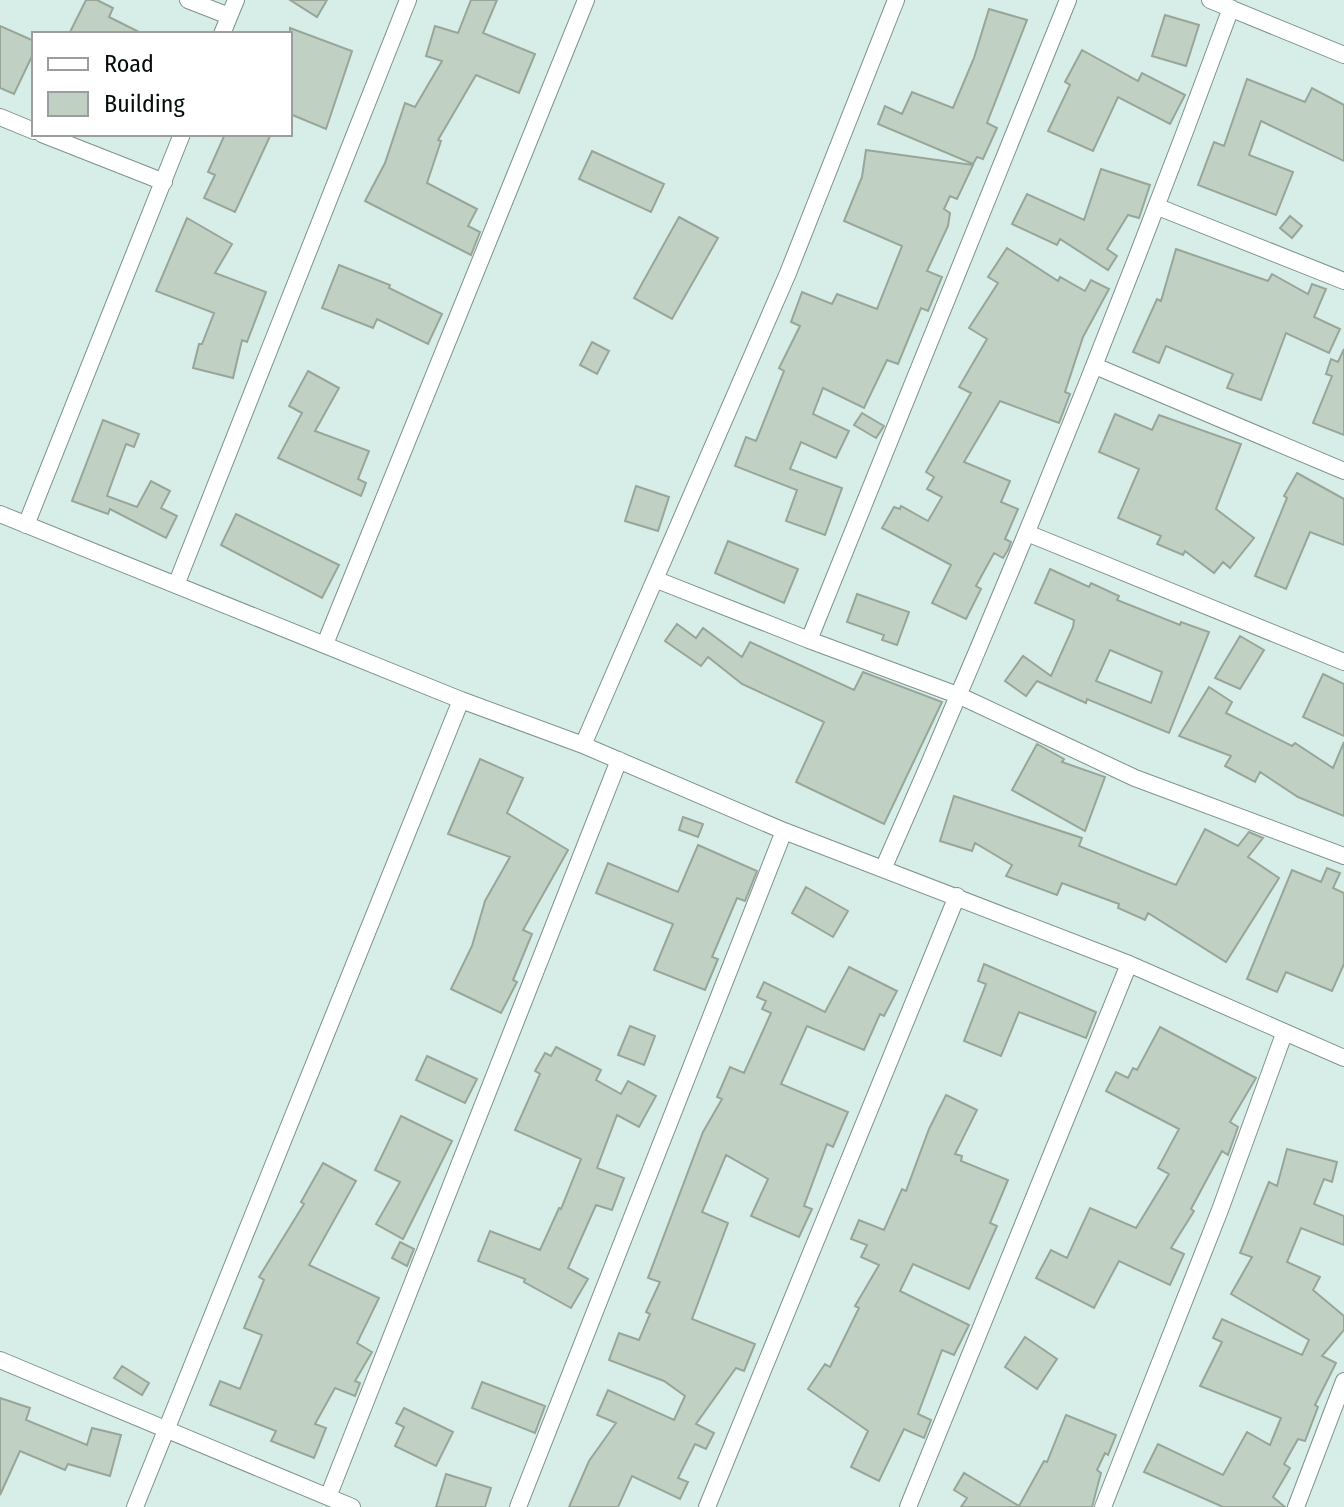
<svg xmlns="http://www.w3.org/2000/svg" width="1344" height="1507" viewBox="0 0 1344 1507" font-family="'Fira Sans Condensed',sans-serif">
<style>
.building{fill:#c0d0c2;stroke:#98a699;stroke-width:2;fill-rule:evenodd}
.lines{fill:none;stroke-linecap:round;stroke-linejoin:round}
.street-casing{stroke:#7d928c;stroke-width:18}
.street{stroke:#fff;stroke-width:16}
</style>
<rect width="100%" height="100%" fill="#d7eee8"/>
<path class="building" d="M86 0H97L113 8 109 17 143 34H69Z
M290 0H327L317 17Z
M471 0H497L483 33 535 54 519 93 476 75 438 140 441 141 427 183 477 209 468 226 480 232 471 255 365 201 385 163 405 103 415 107 442 61 426 56 435 26 458 33Z
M989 9 1027 20 987 123 997 128 983 159 977 157 973 164 878 124 885 106 902 114 912 92 953 108 974 58Z
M1165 15 1199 25 1186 66 1152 56Z
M0 26 34 41V52L14 94 0 88Z
M290 28 352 51 326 129 290 114Z
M1082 50 1138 81 1142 73 1185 95 1170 124 1118 97 1093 151 1048 131 1070 85 1065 82Z
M1247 79 1305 102 1312 88 1344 105V161L1261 121 1249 155 1293 172 1276 215 1198 185 1214 142 1224 146Z
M225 134H271L235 212 204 198 215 175 208 172Z
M866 150 973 165 957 199 950 196 944 209 950 213 948 226 927 271 942 277 928 311 921 308 898 364 887 360 864 408 823 388 813 414 849 431 836 458 801 442 790 469 842 488 825 535 786 521 797 490 735 466 746 437 756 441 784 371 779 368 800 326 791 322 802 292 832 304 837 294 877 309 902 246 844 221 862 177Z
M592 151 664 184 651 212 579 179Z
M1101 169 1150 185 1139 218 1128 215 1107 249 1117 256 1108 270 1060 239 1057 245 1012 224 1027 194 1084 220Z
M1290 216 1302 226 1292 238 1280 228Z
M679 217 718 238 672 319 634 298Z
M187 218 232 244 215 273 266 292 247 342 242 340 233 378 193 368 199 344H202L214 313 156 291Z
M1007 248 1058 281 1060 277 1085 291 1091 280 1109 289 1083 337 1065 392 1070 394 1059 423 1000 401 964 462 1010 481 1001 502 1018 509 1005 539 1011 542 1008 550 1003 558 994 553 976 586 981 589 966 619 932 603 951 565 882 528 894 507 900 509 901 506 928 521 942 497 927 489 934 477 926 472 971 393 959 387 987 339 969 328 998 283 988 277Z
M1176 249 1268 281 1272 274 1308 294 1312 284 1326 289 1314 317 1340 329 1329 353 1286 333 1261 400 1227 388 1233 374 1166 346 1159 363 1133 352 1157 299 1161 301Z
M339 265 390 285 389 288 442 314 428 344 377 319 373 328 322 308Z
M592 342 609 351 597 374 580 365Z
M1344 349V435L1313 423 1332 376 1326 374 1331 359 1338 362Z
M308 371 339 388 315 431 369 451 358 479 366 483 361 496 278 458 302 413 289 406Z
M862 413 884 426 876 438 854 425Z
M1115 414 1152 430 1159 415 1241 444 1216 509 1254 538 1230 568 1223 562 1214 573 1185 551 1183 555 1157 544 1161 536 1118 518 1139 469 1099 452Z
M103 420 139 434 134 447 126 444 107 496 137 507 151 481 170 491 161 508 177 516 166 538 110 509 108 514 72 501Z
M1297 473 1344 499V545L1310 532 1286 589 1255 576 1287 498 1284 496Z
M636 486 669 497 658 531 625 521Z
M236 514 339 565 322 598 221 545Z
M728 541 798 569 784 603 715 573Z
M1050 569 1089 587 1091 583 1119 596 1117 600 1180 625 1181 622 1209 632 1169 733 1087 699 1086 703 1037 681 1026 696 1005 681 1023 656 1051 676 1073 627 1074 620 1035 603ZM1110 650 1162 672 1151 703 1096 681Z
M857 594 909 612 897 645 882 640 884 635 847 622Z
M677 624 696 638 703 628 742 657 750 642 854 690 863 672 942 702 884 824 796 782 824 722 742 684 708 657 701 666 665 641Z
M1240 636 1264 650 1240 689 1215 678Z
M1323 674 1344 684V736L1303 717Z
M1209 687 1232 702 1226 713 1292 746 1295 743 1333 768 1344 742V816L1298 797 1260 772 1255 782 1225 766 1231 756 1179 736Z
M1037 744 1064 759 1062 762 1105 777 1085 831 1012 790Z
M480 759 523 778 507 813 568 850 523 930 532 934 513 980 517 982 501 1013 451 989 472 946 485 901 510 857 448 834Z
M954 796 1082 838 1079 846 1176 885 1205 829 1238 846 1249 832 1263 838 1248 857 1279 878 1226 962 1148 913 1145 920 1118 908 1119 904 1062 883 1057 895 1006 876 1012 865 975 843 972 851 940 841Z
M683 817 703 824 698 837 679 830Z
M698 845 757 871 745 901 737 898 712 957 718 959 705 990 654 970 673 924 596 893 608 863 678 892Z
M1327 868 1340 873 1333 888 1344 893V964L1332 991 1286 972 1277 992 1247 979 1292 870 1321 882Z
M806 887 848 911 833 937 792 913Z
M984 964 1096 1012 1086 1038 1019 1012 1001 1056 964 1041 986 984 978 981Z
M849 967 897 991 884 1016 880 1014 864 1050 807 1026 781 1084 848 1112 833 1147 827 1144 804 1206 812 1209 799 1237 751 1216 768 1179 726 1155 702 1212 728 1223 692 1319 755 1344 744 1371 736 1368 696 1424 714 1433 706 1449 695 1444 678 1478 688 1482 680 1499 632 1476 618 1507H569L589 1461 616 1423 597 1415 608 1390 674 1420 685 1396 664 1381 609 1360 619 1333 639 1340 650 1314 646 1312 660 1282 648 1278 703 1132 722 1099 717 1097 730 1067 744 1073 771 1013 762 1009 766 1001 757 997 764 982 825 1012Z
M630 1026 655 1036 644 1065 618 1055Z
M1160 1027 1256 1078 1230 1122 1238 1127 1228 1155 1222 1151 1191 1209 1194 1211 1171 1248 1184 1254 1170 1285 1119 1261 1094 1308 1036 1278 1051 1250 1067 1258 1090 1208 1136 1228 1169 1174 1158 1168 1179 1129 1106 1091 1116 1072 1128 1078 1133 1068 1137 1070Z
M556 1047 601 1070 596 1080 621 1094 628 1081 656 1096 639 1127 617 1115 597 1168 624 1178 612 1210 596 1205 568 1268 588 1279 571 1308 524 1282 525 1279 478 1261 490 1231 540 1250 559 1208 561 1209 581 1159 515 1130 540 1074 535 1071 545 1053 551 1056Z
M427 1056 477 1079 465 1103 416 1080Z
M946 1095 977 1110 955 1154 962 1156 961 1161 1008 1180 990 1223 997 1226 969 1289 913 1264 900 1291 969 1325 954 1355 942 1350 918 1414 931 1420 924 1438 904 1429 879 1481 851 1467 868 1431 808 1389 825 1364 830 1367 859 1308 855 1306 879 1265 861 1257 867 1245 851 1239 859 1220 884 1230 902 1189 906 1191 929 1129Z
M401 1116 452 1141 403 1239 376 1224 400 1182 375 1170Z
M1287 1149 1337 1162 1332 1182 1324 1179 1314 1204 1344 1216V1245L1301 1228 1287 1262 1320 1277 1313 1290 1344 1316V1330L1322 1356 1336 1363 1315 1405 1318 1407 1305 1441 1298 1439 1284 1464 1290 1468 1273 1497 1285 1507H1223L1144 1472 1158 1444 1223 1475 1247 1432 1270 1445 1281 1418 1200 1386 1222 1342 1213 1338 1222 1319 1302 1355 1309 1340 1231 1294 1252 1257 1240 1253 1269 1182 1277 1186Z
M323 1163 356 1181 309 1265 379 1298 357 1343 372 1352 355 1381 360 1383 355 1396 335 1388 315 1424 326 1428 314 1458 271 1441 276 1431 210 1405 220 1381 240 1389 262 1335 244 1328 264 1280 259 1277 304 1204 301 1202Z
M400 1242 414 1249 407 1266 392 1258Z
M1025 1337 1057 1359 1037 1389 1005 1367Z
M122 1366 149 1383 142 1395 114 1378Z
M482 1382 545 1406 535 1433 472 1408Z
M0 1398 30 1408 26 1420 87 1445 92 1428 121 1435 110 1476 68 1464 65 1470 20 1451 0 1495Z
M404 1408 453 1432 436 1466 395 1446 404 1427 396 1423Z
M1066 1415 1116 1435 1108 1455 1105 1453 1097 1470 1101 1473 1092 1507H961L967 1498 954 1490 964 1473 1019 1506 1044 1461 1047 1462Z
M446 1474 491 1488 485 1507H436Z"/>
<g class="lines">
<defs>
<path id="street" d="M188 0 229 16
M1210 0 1344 55
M222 34 236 0
M0 117 34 131
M42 134 164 182
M1158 207 1344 281
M1095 366 1344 471
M0 514 461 700 583 745 784 831 1129 964 1344 1058
M26 525 182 134
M1027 533 1344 662
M657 580 809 640 1068 0
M176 585 408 0
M809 640 960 696 1135 778 1344 856
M325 644 586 0
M583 745 788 273 896 0
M883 869C1008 586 1124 299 1231 8
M0 1360 352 1507
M328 1497 619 760
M135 1507 461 700
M518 1507 784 831
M707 1507 957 896
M908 1507 1129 964
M1103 1507 1220 1210 1284 1034
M1296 1507 1344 1381"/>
</defs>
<use href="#street" class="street-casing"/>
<use href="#street" class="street"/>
</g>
<rect x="32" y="32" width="260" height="104" fill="#ffffff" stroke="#9b9e9e" stroke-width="2"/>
<rect x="48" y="58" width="40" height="12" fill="#ffffff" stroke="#9b9e9e" stroke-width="2"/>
<text x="104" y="72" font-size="24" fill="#060d0c">Road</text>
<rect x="48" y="92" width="40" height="24" fill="#c0d0c2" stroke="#9b9e9e" stroke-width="2"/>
<text x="104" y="112" font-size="24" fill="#060d0c">Building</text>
</svg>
